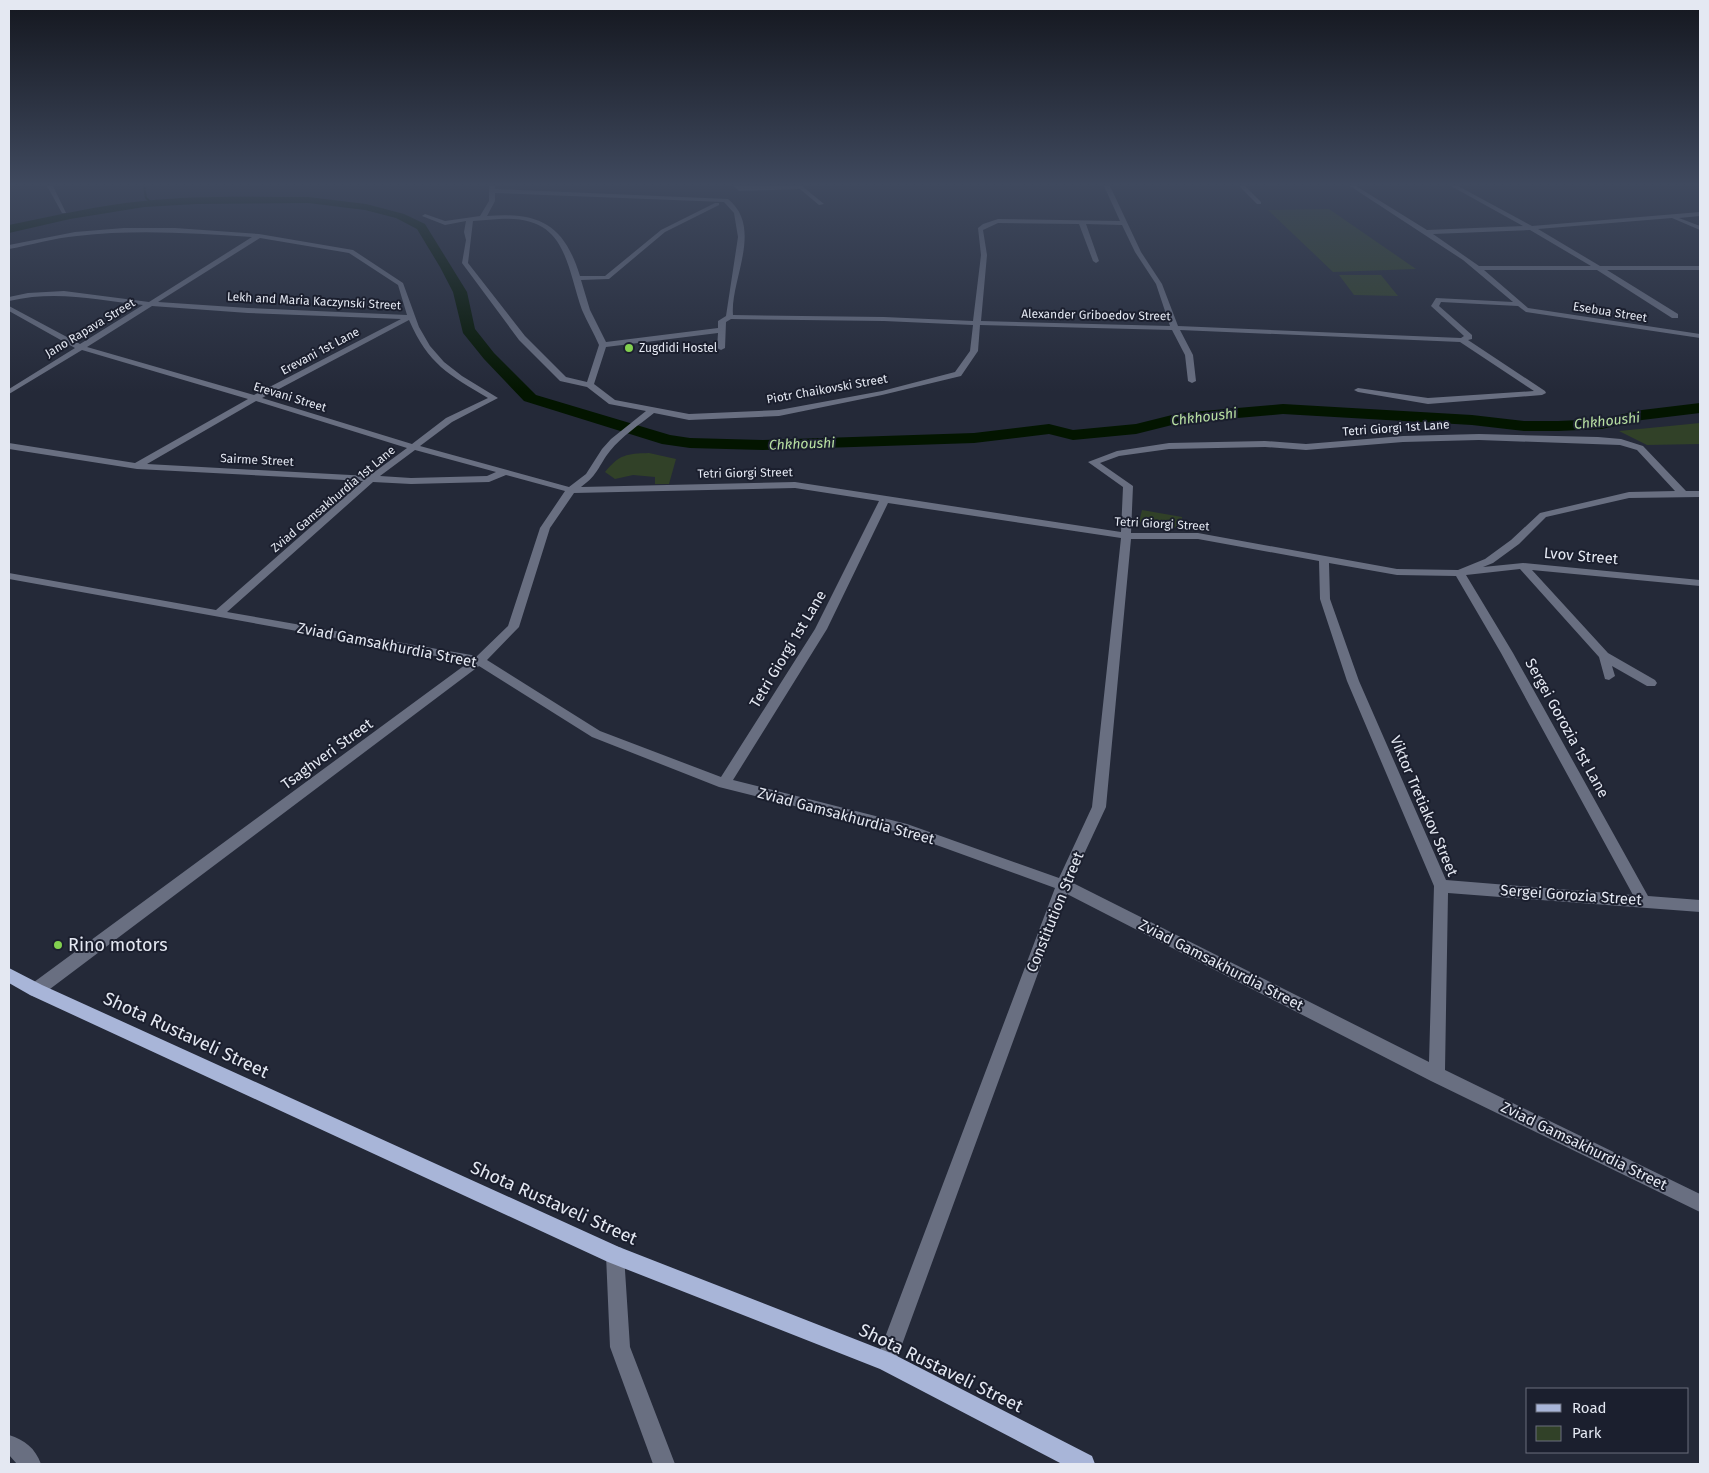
<svg xmlns="http://www.w3.org/2000/svg" width="1709" height="1473" viewBox="0 0 1709 1473" font-family="'Fira Sans',sans-serif">
<style>
.green{fill:#314128}
.lines{fill:none;stroke-linecap:round;stroke-linejoin:round}
.stream{stroke:#031500;stroke-width:2}
.river{fill:#031500;fill-rule:evenodd}
.minor{fill:#696f81;fill-rule:evenodd}
.major{fill:#a8b5d8;fill-rule:evenodd}
.poi-dot{fill:#82d04f;stroke:#1b1f2e;stroke-width:2}
.labels{text-anchor:middle;dominant-baseline:central;stroke-width:4;stroke-linejoin:round;paint-order:stroke}
.far-street-label{font-size:12px;fill:#e4e8f2;stroke:#1b1f2e}
.far-poi-label{font-size:12px;fill:#e4e8f2;stroke:#1b1f2e;text-anchor:start}
.far-water-label{font-size:14px;font-style:italic;fill:#b8e0a2;stroke:#1b1f2e}
.street-label{font-size:15px;fill:#e4e8f2;stroke:#1b1f2e}
.near-poi-label{font-size:18px;fill:#e4e8f2;stroke:#1b1f2e;text-anchor:start}
.near-street-label{font-size:18px;fill:#e4e8f2;stroke:#1b1f2e}
</style>
<rect width="100%" height="100%" fill="#242938"/>
<path class="green" d="M1329 209 1416 269 1333 272 1268 210Z
M1339 275H1381L1398 296 1354 295Z
M1700 423V444L1647 445 1619 431Z
M649 453 676 459 669 484H655V477L633 475 615 479 605 472C620 454 626 454 649 453Z
M1142 510 1182 517 1181 529 1139 522Z"/>
<g class="lines">
<path class="stream" d="M144 186 146 198 152 203"/>
<path class="river" d="M308 197 366 204 404 214 425 224 467 292 475 329 494 353 536 395 670 435 690 438 763 440 974 433 1049 424 1073 430 1136 424 1180 413 1283 404 1472 415 1524 421H1558L1602 419 1642 410 1700 403V413L1642 420 1602 429 1558 431H1524L1472 425 1283 414 1180 423 1136 434 1073 440 1049 434 974 443 763 450 690 448 662 444 524 401 484 359 463 333 453 292 440 267 417 229 396 218 365 210 308 203 197 204 144 207 70 219 9 233V225C54 216 99 205 144 201 198 195 254 197 308 197Z"/>
<path class="minor" d="M47 186H53L66 213H62Z
M489 186H495V189L728 199C764 228 730 280 733 315L884 317 973 321 981 255 978 228 983 224 998 219 1120 221 1104 186H1110L1141 252 1162 284 1178 326 1461 338 1464 336 1431 306 1436 298 1513 302 1463 260 1350 186H1356L1427 230 1523 226 1451 186H1458L1532 226 1700 212V216L1679 218 1700 226V230L1672 218 1538 229 1600 266H1700V270H1607L1678 314V318H1672L1597 270H1484L1528 308 1700 334V338L1526 312 1518 306 1441 302 1439 306 1472 335V339L1468 340 1545 391 1546 393 1542 395 1428 404 1358 392 1354 390 1358 388 1428 398 1534 391 1460 342 1180 330 1193 355 1196 381 1192 383 1188 381 1185 355 1172 330 980 325 978 351 961 376 882 395 779 416 689 420 654 413C639 425 622 436 610 451 598 466 599 474 581 487L795 482 1121 532 1123 487 1088 462 1117 451 1169 443 1265 441 1306 444 1403 436 1479 434 1598 437 1621 439 1643 446 1686 491H1700V497L1629 498 1546 517 1519 544 1493 563 1483 567 1523 563 1700 580V586L1532 570 1608 653 1655 680 1657 683 1655 686H1647L1612 666 1615 676 1609 680 1605 679 1599 657 1520 569 1466 575 1513 653 1648 896 1700 900V912L1448 893 1445 1070 1700 1194V1212L1431 1081 1067 894 896 1361 893 1368 886 1371 879 1368 876 1361 1055 888 906 834 719 787 592 737 479 666 42 995 36 997 30 995 28 990 30 985 469 662 9 579V573L216 610 363 481 137 469 9 449V443L135 463 248 399 82 350 9 394V389L75 348 9 311V306L80 344 143 305C96 300 57 290 9 301V297L28 293 64 291 149 302 252 237C193 233 135 229 77 236 54 238 31 245 9 249V245L75 232 124 228H175L259 234 353 250 403 283 419 327 430 346 444 362 462 376 498 398 452 422 420 446 569 487 586 474 602 449 611 439 646 411 609 404 587 387 560 381 519 340 462 263 466 240 464 232 466 221 445 225 422 216 425 214 445 221 480 216 489 201ZM495 193 724 202 734 213 738 237 726 316 718 321V328L606 342 590 310 581 280 609 279 665 232 719 205V203H715L661 230 605 276H580C564 224 539 212 487 216L495 201ZM499 219C566 215 565 261 582 310 587 322 594 333 599 345L587 382 566 377 525 336 468 263 473 221ZM998 223 1079 224 1093 261 1096 263 1099 261 1086 224 1122 225 1135 252 1156 284 1170 326 981 321 987 255 983 230ZM1530 230 1591 266H1479L1433 234ZM260 238 349 253 398 285 407 315 248 308 158 302ZM152 306 248 313 401 319 254 395 87 347ZM731 319 884 321 973 325 970 351 955 372 882 391 779 410 689 414 615 400 594 384 606 347 718 333 717 348 721 350 725 348 726 322ZM409 320C428 364 449 375 488 398L446 418 412 444 262 398ZM256 401 407 448 369 476 147 464ZM1479 440 1620 445 1637 450 1675 491 1629 492 1540 513 1511 540 1485 559 1458 570 1397 569 1198 533H1131L1133 486 1100 463 1119 456 1169 449 1265 447 1306 450 1403 442ZM415 450 496 472 487 476 411 478 380 476ZM506 475 565 491 540 528 508 626 477 656 227 612 373 482 411 484 489 482ZM795 488 879 501 815 629 721 777 600 731 487 660 519 627 550 528 574 493ZM888 503 1121 538 1092 807 1059 878 907 824 733 780 827 629ZM1131 539H1198L1319 561 1320 599 1347 681 1434 886 1429 1062 1071 882 1106 807ZM1329 563 1397 575 1456 576 1501 653 1633 895 1446 880 1359 681 1330 599Z
M733 186H802L824 204 819 205 800 189 739 191Z
M1239 186H1245L1261 202V204H1257Z
M615 1246 622 1248 624 1255 630 1347 675 1464H653L610 1347 606 1255 608 1248Z
M9 1435C25 1440 35 1448 41 1464H17L9 1455Z"/>
<path class="major" d="M9 968 42 985 619 1247 893 1354 1092 1456 1095 1464H1062L880 1369 608 1262 30 995 9 983Z"/>
</g>
<linearGradient id="sky" x2="0" y2="1"><stop stop-color="#14171f"/><stop offset="0.47" stop-color="#3f495e"/><stop offset="1" stop-color="#3f495e" stop-opacity="0"/></linearGradient>
<rect width="1709" height="392" fill="url(#sky)"/>
<g class="poi-dot">
<circle cx="629" cy="348" r="5"/>
<circle cx="58" cy="945" r="5"/>
</g>
<g class="labels">
<g class="far-street-label">
<text transform="translate(314 301) rotate(3)">Lekh and Maria Kaczynski Street</text>
<text transform="translate(1610 312) rotate(9)">Esebua Street</text>
<text transform="translate(1096 315) rotate(1)">Alexander Griboedov Street</text>
<text transform="translate(90 328) rotate(-31)">Jano Rapava Street</text>
<text transform="translate(320 351) rotate(-28)">Erevani 1st Lane</text>
<text transform="translate(827 389) rotate(-10)">Piotr Chaikovski Street</text>
<text transform="translate(290 397) rotate(17)">Erevani Street</text>
<text transform="translate(1396 428) rotate(-4)">Tetri Giorgi 1st Lane</text>
<text transform="translate(257 460) rotate(3)">Sairme Street</text>
<text transform="translate(745 473) rotate(-1)">Tetri Giorgi Street</text>
<text transform="translate(333 499) rotate(-40)">Zviad Gamsakhurdia 1st Lane</text>
<text transform="translate(1162 524) rotate(3)">Tetri Giorgi Street</text>
</g>
<g class="far-poi-label">
<text x="639" y="348">Zugdidi Hostel</text>
</g>
<g class="far-water-label">
<text transform="translate(1204 417) rotate(-7)">Chkhoushi</text>
<text transform="translate(1607 421) rotate(-6)">Chkhoushi</text>
<text transform="translate(802 444) rotate(-2)">Chkhoushi</text>
</g>
<g class="street-label">
<text transform="translate(1581 556) rotate(5)">Lvov Street</text>
<text transform="translate(387 645) rotate(11)">Zviad Gamsakhurdia Street</text>
<text transform="translate(788 649) rotate(-59)">Tetri Giorgi 1st Lane</text>
<text transform="translate(1567 728) rotate(61)">Sergei Gorozia 1st Lane</text>
<text transform="translate(327 754) rotate(-36)">Tsaghveri Street</text>
<text transform="translate(1424 806) rotate(67)">Viktor Tretiakov Street</text>
<text transform="translate(846 816) rotate(15)">Zviad Gamsakhurdia Street</text>
<text transform="translate(1571 895) rotate(4)">Sergei Gorozia Street</text>
<text transform="translate(1055 912) rotate(-68)">Constitution Street</text>
<text transform="translate(1221 965) rotate(27)">Zviad Gamsakhurdia Street</text>
<text transform="translate(1584 1146) rotate(26)">Zviad Gamsakhurdia Street</text>
</g>
<g class="near-poi-label">
<text x="68" y="945">Rino motors</text>
</g>
<g class="near-street-label">
<text transform="translate(186 1035) rotate(25)">Shota Rustaveli Street</text>
<text transform="translate(554 1203) rotate(24)">Shota Rustaveli Street</text>
<text transform="translate(941 1368) rotate(26)">Shota Rustaveli Street</text>
</g>
</g>
<rect width="1709" height="1473" fill="none" stroke="#e4e8f2" stroke-width="20"/>
<rect x="1526" y="1388" width="162" height="65" fill="#1b1f2e" stroke="#6b6f7c"/>
<rect x="1536" y="1404" width="25" height="8" fill="#a8b5d8" stroke="#6b6f7c"/>
<text x="1572" y="1413" font-size="15" fill="#e4e8f2">Road</text>
<rect x="1536" y="1426" width="25" height="15" fill="#314128" stroke="#6b6f7c"/>
<text x="1572" y="1438" font-size="15" fill="#e4e8f2">Park</text>
</svg>
